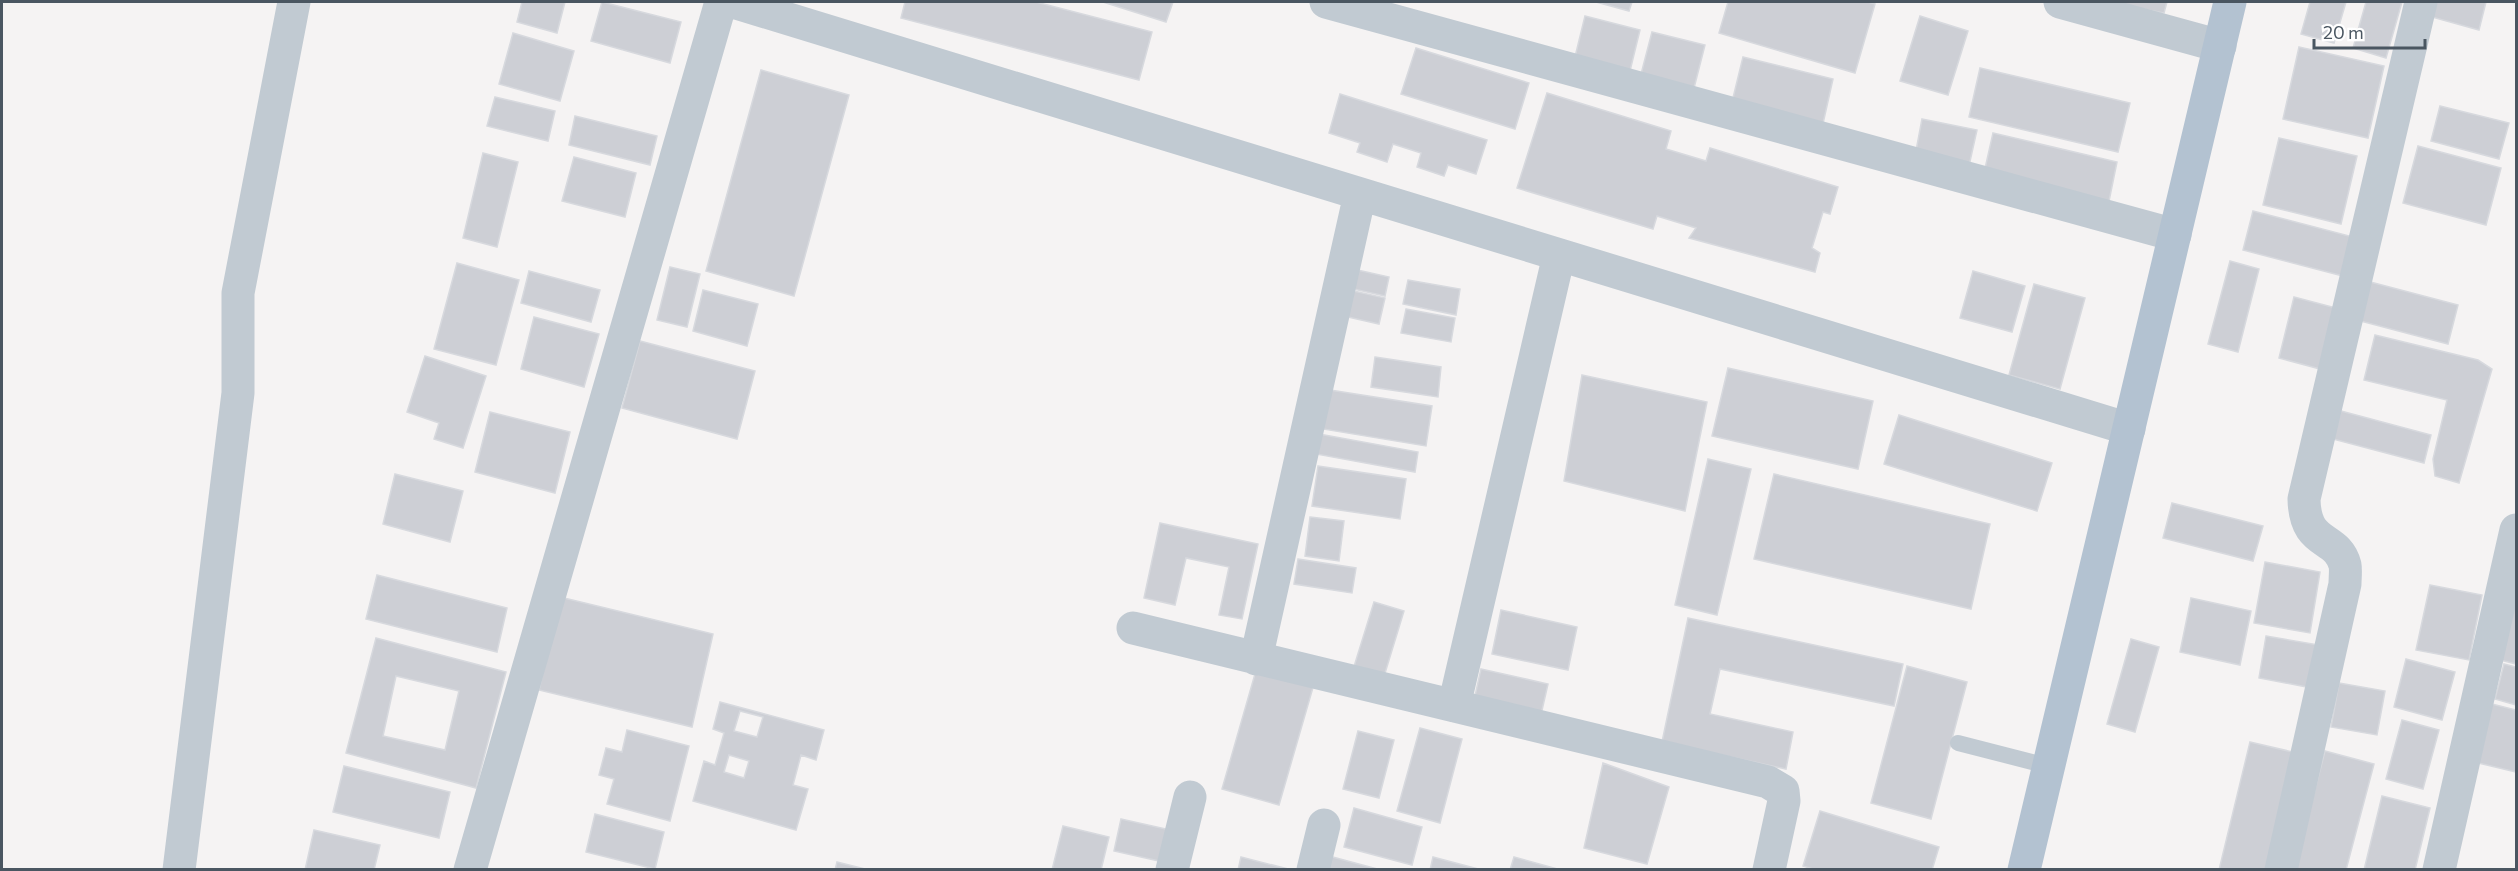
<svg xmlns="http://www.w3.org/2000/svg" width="2518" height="871" viewBox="0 0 2518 871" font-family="Commissioner,sans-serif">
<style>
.building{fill:#cdcfd5;stroke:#d7d9de;stroke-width:1.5;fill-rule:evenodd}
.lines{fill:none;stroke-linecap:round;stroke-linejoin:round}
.service{stroke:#c1cad2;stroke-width:16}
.minor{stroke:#c1cad2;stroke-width:33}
.primary{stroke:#b3c2d1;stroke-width:33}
</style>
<rect width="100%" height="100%" fill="#f5f3f3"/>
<path class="building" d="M522 2H565L557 33 517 22Z
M602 2 681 22 670 63 591 41Z
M905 2H1036L1152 32 1139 80 901 18Z
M1103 2H1173L1166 22Z
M1596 2H1632L1629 11Z
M1728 2H1868L1875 4 1855 73 1719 33Z
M2104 2H2167L2164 13Z
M2310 2H2346L2334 43 2301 34Z
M2366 2H2402L2386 58 2353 48Z
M2436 2H2486L2479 30 2432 17Z
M1585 16 1640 30 1629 75 1574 61Z
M1920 16 1968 31 1948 95 1900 81Z
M1652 32 1705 45 1693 92 1640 78Z
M513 33 574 51 560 101 499 84Z
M2299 47 2384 66 2368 138 2283 119Z
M1416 48 1529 83 1515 129 1401 94Z
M1743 57 1833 79 1822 128 1731 106Z
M1980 68 2130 103 2118 152 1969 117Z
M761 70 849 95 794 296 706 271Z
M1547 93 1671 131 1666 149 1706 161 1710 148 1838 187 1830 214 1823 212 1812 248 1820 253 1815 272 1689 238 1696 228 1657 216 1653 229 1517 188Z
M1340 94 1487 140 1476 174 1448 165 1444 176 1417 167 1421 153 1393 144 1387 162 1357 152 1360 143 1329 133Z
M495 97 555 111 548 141 487 126Z
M2440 106 2509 123 2499 159 2431 141Z
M575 116 657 136 650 165 569 145Z
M1922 119 1977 130 1969 166 1915 156Z
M1993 133 2117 162 2107 211 1982 182Z
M2279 138 2357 156 2341 224 2263 205Z
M2418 146 2501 168 2486 225 2403 203Z
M483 153 518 162 497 247 463 238Z
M574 157 636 173 625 217 562 201Z
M2253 211 2353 237 2343 276 2243 250Z
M2230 261 2259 269 2238 352 2208 344Z
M457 263 519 280 496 365 434 349Z
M670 267 700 274 687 327 657 320Z
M1353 269 1389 277 1385 296 1349 288Z
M529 271 600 290 591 322 521 303Z
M1973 271 2025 286 2012 332 1960 318Z
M2359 279 2458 305 2448 344 2349 318Z
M1408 280 1460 289 1456 315 1403 304Z
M2034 284 2085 298 2060 389 2009 375Z
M1345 289 1385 298 1379 324 1339 315Z
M703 290 758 304 747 346 693 331Z
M2294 297 2336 308 2320 369 2279 358Z
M1406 309 1455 318 1451 342 1401 333Z
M534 317 599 334 584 387 521 369Z
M2375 335 2478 360 2492 369 2459 483 2435 476 2433 459 2447 400 2364 380Z
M640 341 755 371 737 439 622 408Z
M425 356 486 376 463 448 434 439 439 423 407 412Z
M1375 357 1441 367 1438 397 1371 387Z
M1728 368 1873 401 1858 469 1712 436Z
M1582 375 1707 402 1685 511 1564 481Z
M1330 390 1432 406 1426 446 1323 429Z
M2341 411 2431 435 2424 463 2333 439Z
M490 412 570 432 555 493 475 472Z
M1899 415 2052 463 2037 511 1884 464Z
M1319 434 1418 452 1415 472 1316 454Z
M1708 459 1751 469 1717 615 1675 605Z
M1318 466 1406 479 1400 519 1312 506Z
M395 474 463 491 450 542 383 524Z
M1774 474 1990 524 1971 609 1754 559Z
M2172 503 2263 526 2253 561 2163 538Z
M1310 517 1344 521 1339 561 1305 556Z
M1160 523 1258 544 1242 619 1219 615 1229 567 1186 558 1175 605 1144 598Z
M1298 559 1356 568 1352 593 1294 584Z
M2265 562 2320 572 2310 633 2254 623Z
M377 575 507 608 497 652 366 619Z
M2430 585 2482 595 2469 660 2416 650Z
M560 597 713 634 692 727 539 690Z
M2191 598 2251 611 2240 665 2180 652Z
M1374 602 1404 611 1382 683 1352 673Z
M2513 604 2516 605V664L2500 660Z
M1501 610 1577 627 1568 670 1492 654Z
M1688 618 1903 664 1894 706 1720 669 1710 714 1793 732 1786 769 1662 742Z
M2266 636 2319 645 2312 688 2259 678Z
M376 638 506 672 476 788 346 753ZM396 676 459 691 445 750 383 736Z
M2131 639 2159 647 2135 732 2107 724Z
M2406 659 2455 672 2442 720 2394 707Z
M2504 664 2516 667V705L2495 699Z
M1907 666 1967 682 1931 819 1871 803Z
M1257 667 1314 684 1279 805 1222 789Z
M1481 669 1548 684 1540 719 1473 705Z
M2339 683 2385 691 2377 735 2331 727Z
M720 702 824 730 816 760 801 755 793 785 808 789 796 830 693 801 704 761 715 765 724 733 713 729ZM740 711 763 717 757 737 734 731ZM729 755 749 761 744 778 724 772Z
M2484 702 2516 710V772L2470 761Z
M2402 720 2439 730 2423 789 2386 779Z
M1420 728 1462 739 1440 823 1397 811Z
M627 730 689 746 670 821 607 804 614 779 599 775 606 748 622 752Z
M1358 731 1394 740 1379 798 1343 789Z
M2250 742 2297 753 2269 870H2219Z
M2325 751 2374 764 2346 870H2294Z
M1603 763 1669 787 1647 864 1584 848Z
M344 766 450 792 439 838 333 812Z
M2382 796 2430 808 2415 870H2364Z
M1354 808 1422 827 1412 865 1344 847Z
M1820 811 1939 847 1932 870H1816L1803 866Z
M595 814 664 832 655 869 586 852Z
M1121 819 1175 831 1168 863 1114 851Z
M1063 826 1109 837 1101 870H1052Z
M314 830 380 845 374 870H305Z
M1329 856 1381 870H1325Z
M1241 857 1292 870H1238Z
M1433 857 1482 870H1430Z
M1514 857 1561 870H1510Z
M837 862 869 870H835Z"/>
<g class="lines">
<path class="service" d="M1958 743 2048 766"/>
<path class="minor" d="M733 2 2129 429
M1326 2 2175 235
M2060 2 2220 46
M1133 628 1768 782 1783 791 1784 801 1769 870
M1256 659 1360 194
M1454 706 1559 255
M179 870 238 393V293L294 2
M470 870 721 2
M1172 870 1190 797
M1313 870 1324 825
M2281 870 2345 584C2345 578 2346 570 2345 565 2337 534 2305 548 2304 499L2421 2
M2439 870 2516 530"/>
<path class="primary" d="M2024 870 2230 2"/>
</g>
<rect width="2518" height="871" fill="none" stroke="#4a5661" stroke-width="6"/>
<path d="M2314 39v9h111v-9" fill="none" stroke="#4a5661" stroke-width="3"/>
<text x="2323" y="39" font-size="18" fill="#4a5661" stroke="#ffffff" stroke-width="4.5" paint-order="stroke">20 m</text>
</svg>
